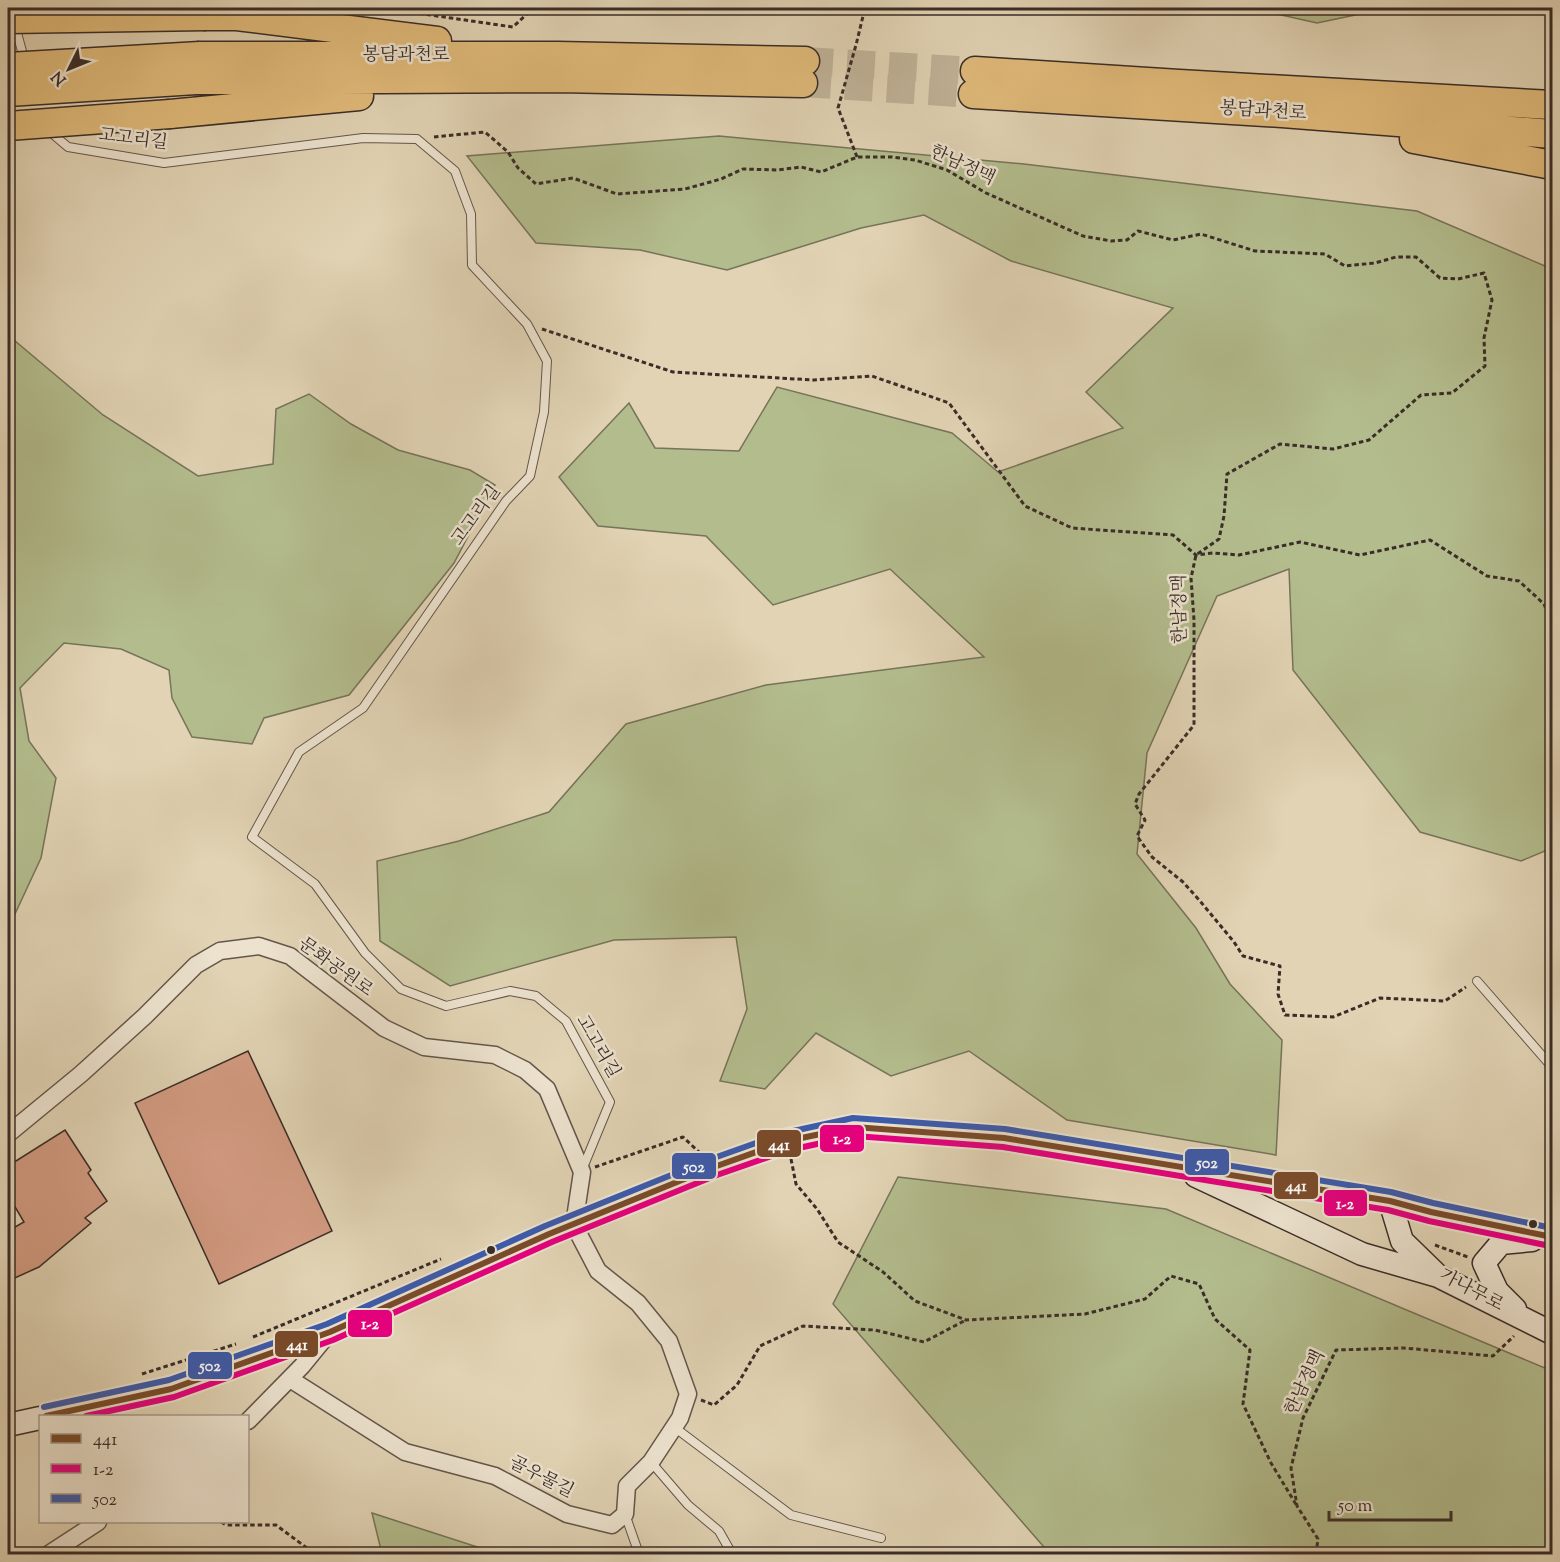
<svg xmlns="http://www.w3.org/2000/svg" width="1560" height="1562" viewBox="0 0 1560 1562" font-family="'Sorts Mill Goudy','Noto Serif KR',serif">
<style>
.green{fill:#b3bc8d;stroke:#76745a;stroke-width:1.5}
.building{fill:#d39b82;stroke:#3a2d28;stroke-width:1.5}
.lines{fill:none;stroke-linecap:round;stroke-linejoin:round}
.highway-tunnel{stroke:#c0b298;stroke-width:28;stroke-dasharray:28 14;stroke-linecap:butt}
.lane-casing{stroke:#64564b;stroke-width:10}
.street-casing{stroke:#64564b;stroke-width:19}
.secondary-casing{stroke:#3a2d28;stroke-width:25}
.highway-casing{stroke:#3a2d28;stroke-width:31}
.path{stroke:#3a2d28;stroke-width:3;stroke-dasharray:4.5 3;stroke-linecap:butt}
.lane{stroke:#ece2ce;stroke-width:8}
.street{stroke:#ece2ce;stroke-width:16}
.secondary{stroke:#ece2ce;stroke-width:22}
.highway{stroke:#e0ba7a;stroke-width:28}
.highway-bridge-casing{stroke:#3a2d28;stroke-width:31;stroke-linecap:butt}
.highway-bridge{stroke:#e0ba7a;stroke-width:28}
.bus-1-casing{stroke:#ece2ce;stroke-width:10}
.bus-2-casing{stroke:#ece2ce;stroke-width:10}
.bus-3-casing{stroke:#ece2ce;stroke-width:10}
.bus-1{stroke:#7a4b2a;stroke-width:6}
.bus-2{stroke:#e5007d;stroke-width:6}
.bus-3{stroke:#3d5bab;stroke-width:6}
.bus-dot{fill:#3a2d28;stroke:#ece2ce;stroke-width:2}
.labels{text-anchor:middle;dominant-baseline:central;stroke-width:5;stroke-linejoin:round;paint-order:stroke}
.street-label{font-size:18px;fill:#3a2d28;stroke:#ece2ce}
.line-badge{stroke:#ece2ce;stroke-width:2}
.badge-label{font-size:16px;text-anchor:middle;font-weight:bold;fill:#fff}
</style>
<rect width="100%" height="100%" fill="#e1d3b4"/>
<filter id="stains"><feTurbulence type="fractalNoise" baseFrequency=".00333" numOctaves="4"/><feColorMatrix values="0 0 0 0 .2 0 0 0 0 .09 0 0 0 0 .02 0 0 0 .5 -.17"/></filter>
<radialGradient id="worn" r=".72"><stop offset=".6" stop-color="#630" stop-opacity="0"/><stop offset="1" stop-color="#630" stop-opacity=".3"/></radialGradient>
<path class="green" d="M1250 8H1389L1317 23Z
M719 136 1024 164 1417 211 1552 269V848L1521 861 1420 832 1293 670 1289 569 1217 596 1147 753 1137 854 1196 928 1230 984 1282 1040 1276 1155 1067 1120 969 1051 891 1076 816 1033 765 1089 720 1081 747 1009 736 937 614 940 450 986 380 941 377 861 459 841 549 812 626 724 766 685 984 657 890 569 773 605 706 536 598 526 559 477 629 403 655 448 739 451 777 387 952 433 998 472 1123 428 1086 392 1173 308 1011 261 924 215 861 228 727 270 640 250 536 243 467 156Z
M8 335 103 415 198 476 273 464 276 409 309 394 351 424 398 450 470 470 495 485 454 563 349 695 264 718 252 744 192 737 172 698 169 670 121 649 64 643 20 688 29 741 56 778 41 858 8 929Z
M898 1177 1166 1209 1552 1371V1554H1050L833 1304Z
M372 1513 499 1554H382Z"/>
<path class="building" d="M248 1051 332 1231 219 1284 135 1103Z
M65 1130 91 1170 88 1173 107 1201 85 1218 91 1223 39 1267 8 1281V1231L24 1222 8 1195V1166Z"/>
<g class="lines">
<path class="highway-tunnel" d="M805 61 975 71
M803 83 973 94"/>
<defs>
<path id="lane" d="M14 22 25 62
M48 130 68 147 164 163 363 138 417 139 455 171 471 214 472 265 527 324 547 361 544 412 530 476 506 501 363 708 299 752 252 837 315 884 365 953 401 989 446 1006 510 991 536 996 566 1021 610 1102 582 1170
M1477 981 1552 1067
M674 1427 791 1515 881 1538
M651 1462 688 1505 719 1531 732 1554
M625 1514 639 1554"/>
<path id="street" d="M8 1134 81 1074 145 1016 196 965 220 951 259 946 290 956 384 1028 424 1047 495 1055 525 1070 547 1089 582 1172 574 1225 598 1271 638 1303 669 1341 688 1394 680 1418 651 1462 627 1486 625 1514 612 1525 567 1514 495 1476 405 1452 290 1379
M248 1421 302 1366 329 1333
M49 1554 98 1522"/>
<path id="secondary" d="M1196 1176 1362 1254 1438 1276
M1390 1201 1402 1241 1438 1276 1552 1333
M1515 1309 1497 1291 1484 1263 1501 1243 1532 1240
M46 1416 171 1389 330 1332 549 1234 574 1225 714 1167 787 1141 854 1127 1004 1138 1390 1201 1431 1212 1552 1237
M8 1425 40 1418"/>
<path id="highway" d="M206 16H237L437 41
M200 56H558L805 61
M975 71 1179 84 1552 105
M196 80 559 78 803 83
M973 94 1282 113 1552 134
M170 114 359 96
M1414 139 1552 165"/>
</defs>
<use href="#lane" class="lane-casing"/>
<use href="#street" class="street-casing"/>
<use href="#secondary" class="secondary-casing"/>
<use href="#highway" class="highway-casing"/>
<path class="path" d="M382 8 513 27 530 11H542L547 8
M434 137 485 132 508 152 518 168 536 184 573 178 617 194 685 189 721 179 743 169 778 170 801 167 821 172 857 157H892L915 160 947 170 986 193 1083 236 1111 241 1127 240 1138 231 1173 240 1201 234 1255 251 1325 254 1345 266 1375 263 1396 257H1416L1440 278 1458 279 1484 273 1492 300 1484 338 1485 366 1452 393 1421 395 1369 440 1333 449 1280 444 1227 474 1224 516 1219 539 1196 555 1191 578 1194 620V725L1139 794 1135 804 1145 820 1137 836 1152 857 1183 882 1200 901 1234 942 1243 956 1280 966 1278 994 1285 1015 1333 1017 1380 998 1445 1001 1466 987
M857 157 838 108 856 45 865 8
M542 329 673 372 814 380 872 376 949 403 1025 506 1072 528 1173 535 1196 555 1213 553 1239 555 1300 542 1360 555 1430 540 1487 576 1519 581 1544 604 1552 624
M791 1159 796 1184 817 1209 838 1242 883 1272 915 1301 966 1320 1085 1314 1145 1299 1171 1276 1199 1284 1215 1319 1250 1350 1243 1404 1271 1463 1297 1506
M595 1167 683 1137 700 1153
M1435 1245 1468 1257
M253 1337 441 1259
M142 1374 236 1344
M701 1400 714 1405 737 1385 760 1346 803 1326 875 1330 924 1342 966 1320
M221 1522 226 1525H276L315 1554
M1316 1554 1318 1539 1297 1506 1291 1468 1303 1418 1336 1350 1404 1348 1493 1356 1514 1336"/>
<use href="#lane" class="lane"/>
<use href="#street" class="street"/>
<use href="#secondary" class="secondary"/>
<use href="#highway" class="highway"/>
<defs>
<path id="highway-bridge" d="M8 19 206 16
M8 67 200 56
M8 92 196 80
M8 126 170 114"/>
</defs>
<use href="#highway-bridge" class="highway-bridge-casing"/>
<use href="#highway-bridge" class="highway-bridge"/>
<defs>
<path id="bus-1" d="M46 1416 171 1389 330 1332 549 1234 714 1167 787 1141 854 1127 1004 1138 1390 1201 1431 1212 1552 1237"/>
<path id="bus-2" d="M86 1416 174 1397 333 1340 552 1242 717 1175 789 1150 855 1136 1003 1147 1388 1210 1429 1221 1550 1246"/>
<path id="bus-3" d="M44 1407 169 1380 327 1324 545 1226 711 1159 784 1133 853 1118 1005 1129 1391 1192 1433 1203 1552 1228"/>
</defs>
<use href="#bus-1" class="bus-1-casing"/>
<use href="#bus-2" class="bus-2-casing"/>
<use href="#bus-3" class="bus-3-casing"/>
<use href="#bus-1" class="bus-1"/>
<use href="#bus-2" class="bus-2"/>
<use href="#bus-3" class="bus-3"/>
</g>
<g class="bus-dot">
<circle cx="1533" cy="1224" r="5"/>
<circle cx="491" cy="1250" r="5"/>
</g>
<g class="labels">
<g class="street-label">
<text x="406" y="56">봉담과천로</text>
<text transform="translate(1263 112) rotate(4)">봉담과천로</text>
<text transform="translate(133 140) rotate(7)">고고리길</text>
<text transform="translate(962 166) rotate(25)">한남정맥</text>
<text transform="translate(477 516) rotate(-54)">고고리길</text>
<text transform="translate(1181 609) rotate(-91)">한남정맥</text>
<text transform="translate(335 968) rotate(36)">문화공원로</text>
<text transform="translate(597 1047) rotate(60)">고고리길</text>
<text transform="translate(1471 1291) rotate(28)">가나무로</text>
<text transform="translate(1306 1383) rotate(-65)">한남정맥</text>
<text transform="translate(541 1478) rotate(27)">골우물길</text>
</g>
</g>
<g class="line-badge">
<rect x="819" y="1124" width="46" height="29" rx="6" fill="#e5007d"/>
<rect x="756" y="1129" width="46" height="29" rx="6" fill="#7a4b2a"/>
<rect x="1184" y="1148" width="46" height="28" rx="6" fill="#3d5bab"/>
<rect x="671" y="1152" width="46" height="28" rx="6" fill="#3d5bab"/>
<rect x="1273" y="1171" width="46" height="29" rx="6" fill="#7a4b2a"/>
<rect x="1323" y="1189" width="45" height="28" rx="6" fill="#e5007d"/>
<rect x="347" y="1309" width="46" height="29" rx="6" fill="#e5007d"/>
<rect x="274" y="1330" width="45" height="28" rx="6" fill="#7a4b2a"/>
<rect x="187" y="1351" width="46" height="29" rx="6" fill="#3d5bab"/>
</g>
<g class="badge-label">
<text x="842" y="1144">1-2</text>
<text x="779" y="1150">441</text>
<text x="1207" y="1168">502</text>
<text x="694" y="1172">502</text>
<text x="1296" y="1191">441</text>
<text x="1345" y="1209">1-2</text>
<text x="370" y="1329">1-2</text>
<text x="297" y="1350">441</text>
<text x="210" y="1371">502</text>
</g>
<rect width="1560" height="1562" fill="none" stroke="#e1d3b4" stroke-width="30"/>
<rect x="9" y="9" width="1542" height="1544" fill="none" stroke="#3a2d28" stroke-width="3"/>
<rect x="15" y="15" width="1530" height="1532" fill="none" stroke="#3a2d28" stroke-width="1.5"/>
<rect x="39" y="1415" width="210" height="108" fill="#ece2ce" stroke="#a59a8c" stroke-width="1.5"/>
<rect x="51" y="1434" width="30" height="9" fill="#7a4b2a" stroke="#a59a8c" stroke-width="1.5"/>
<text x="93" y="1445" font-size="18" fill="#3a2d28">441</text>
<rect x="51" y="1464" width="30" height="9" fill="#e5007d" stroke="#a59a8c" stroke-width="1.5"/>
<text x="93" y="1475" font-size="18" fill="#3a2d28">1-2</text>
<rect x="51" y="1494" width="30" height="9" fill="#3d5bab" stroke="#a59a8c" stroke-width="1.5"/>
<text x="93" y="1505" font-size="18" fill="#3a2d28">502</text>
<g transform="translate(69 69) rotate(227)" stroke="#ece2ce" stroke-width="4.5" paint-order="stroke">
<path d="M0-4.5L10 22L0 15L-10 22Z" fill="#3a2d28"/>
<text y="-9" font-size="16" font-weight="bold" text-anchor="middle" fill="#3a2d28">N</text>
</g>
<path d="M1329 1511v9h122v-9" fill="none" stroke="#3a2d28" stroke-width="3"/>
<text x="1338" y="1511" font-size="18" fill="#3a2d28" stroke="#ece2ce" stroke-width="4.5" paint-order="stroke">50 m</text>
<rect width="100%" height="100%" filter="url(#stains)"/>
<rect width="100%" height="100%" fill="url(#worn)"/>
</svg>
